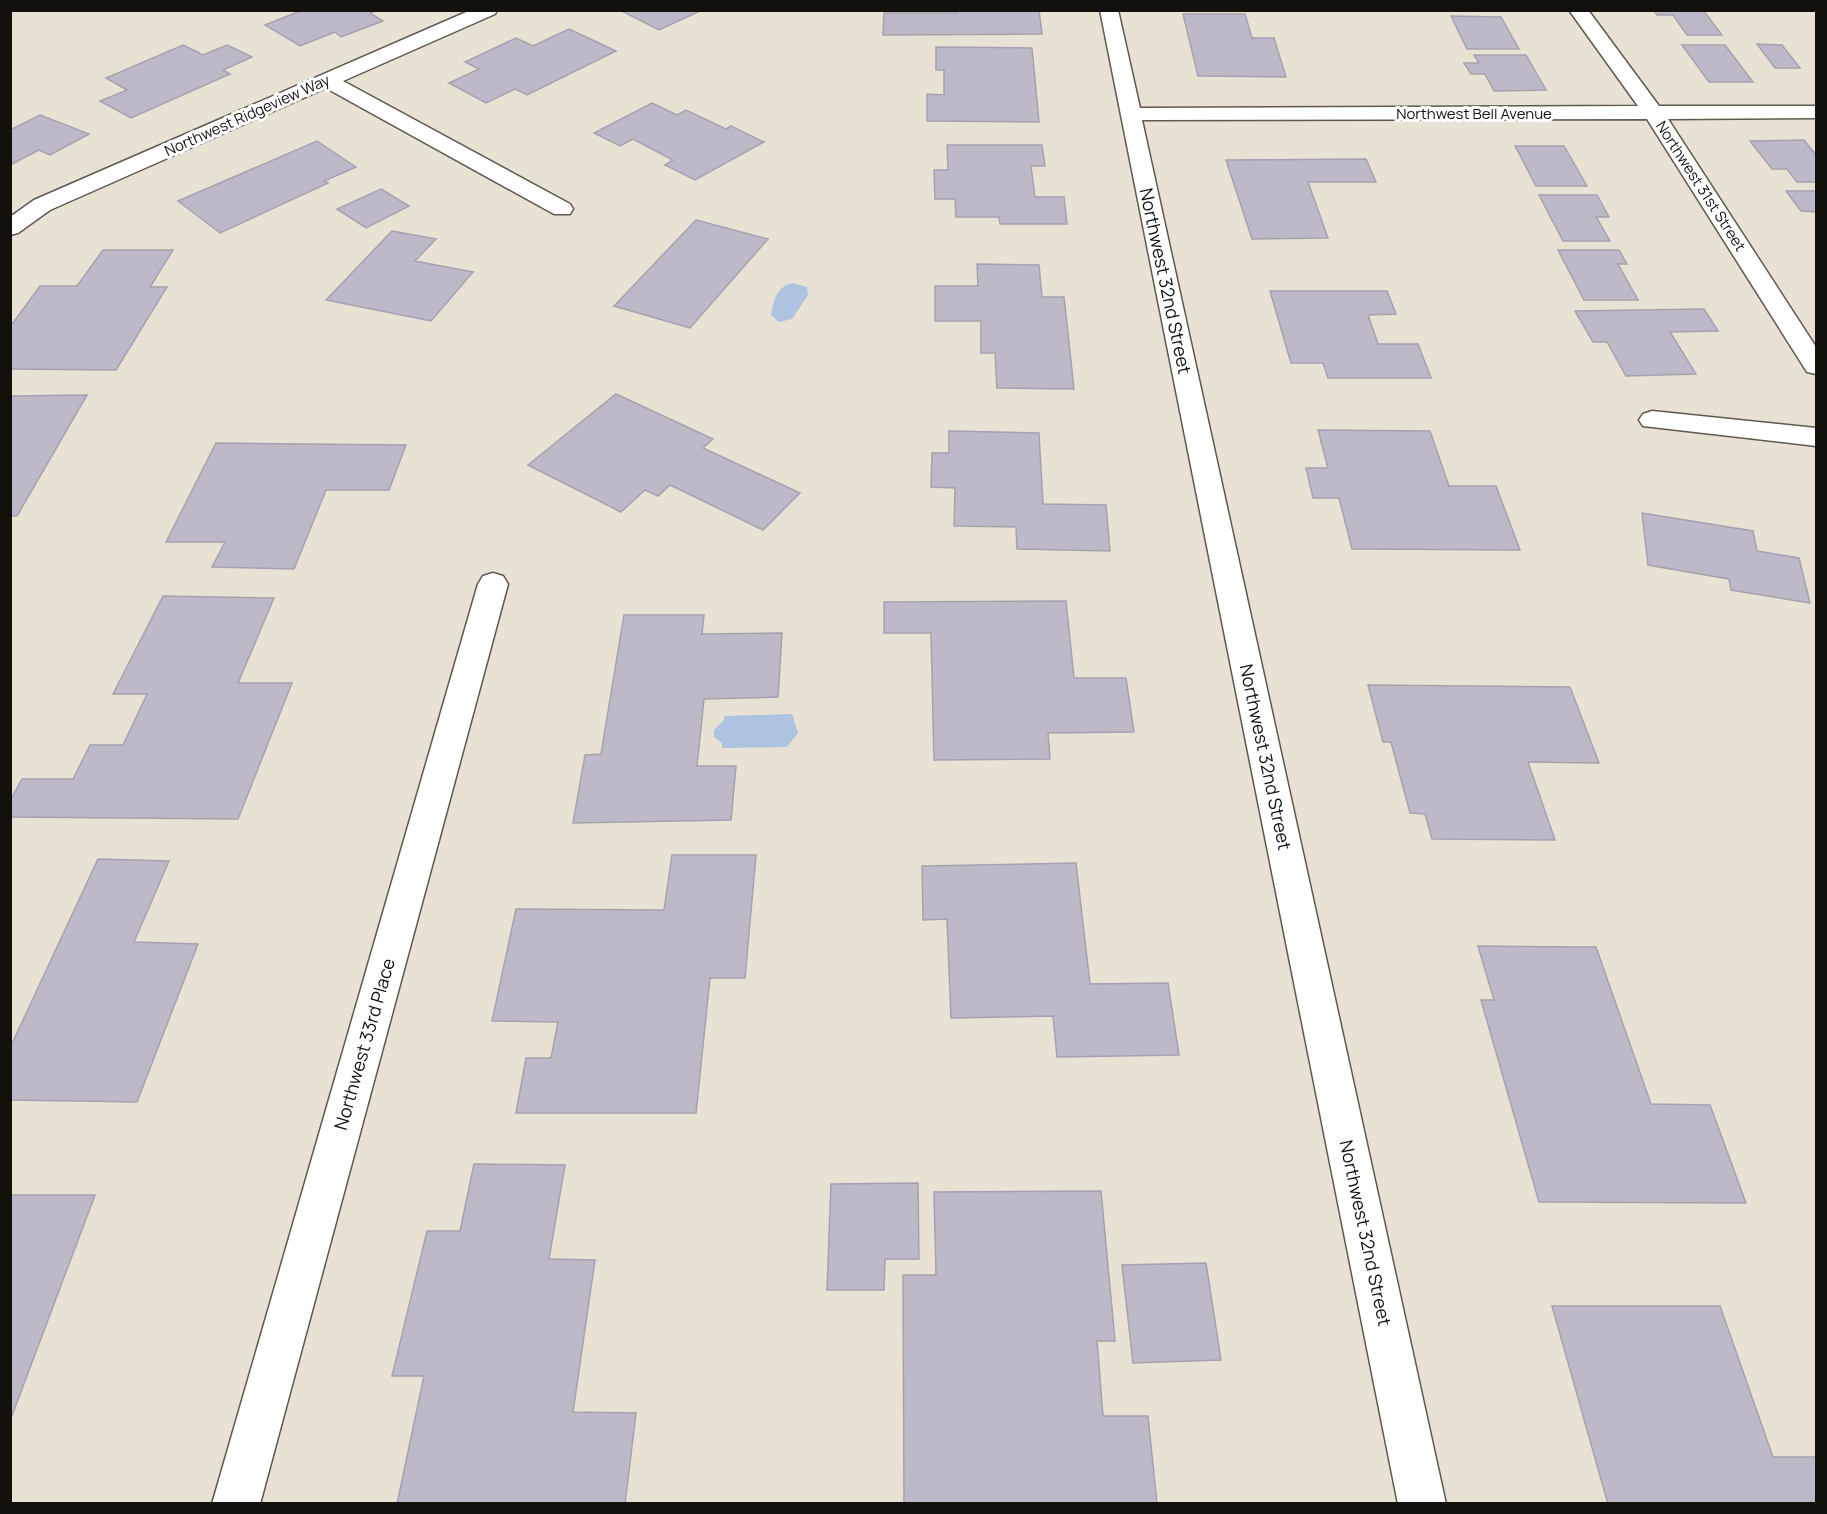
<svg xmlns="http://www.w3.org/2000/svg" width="1827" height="1514" viewBox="0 0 1827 1514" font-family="Manrope,sans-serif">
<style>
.water{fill:#adc3e0}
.building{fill:#beb9c8;stroke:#a6a1af;stroke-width:1.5}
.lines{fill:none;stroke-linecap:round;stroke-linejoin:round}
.minor-casing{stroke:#5e594d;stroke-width:3}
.minor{fill:#fff;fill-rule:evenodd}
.labels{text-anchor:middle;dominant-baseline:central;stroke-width:6;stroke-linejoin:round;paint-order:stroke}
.far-street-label{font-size:15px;fill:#13110c;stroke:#fff}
.street-label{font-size:18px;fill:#13110c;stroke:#fff}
</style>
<rect width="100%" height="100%" fill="#e7e2d3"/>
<path class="water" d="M793 283 807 287 808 295 792 319 779 322 771 315C774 299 776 287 793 283Z
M792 714 798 733 787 747 722 748V743L714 737V730L724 720V716Z"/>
<path class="building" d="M303 10H378L370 13 383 21 341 37 335 32 300 46 265 25Z
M620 10H702L659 30Z
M957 10H1039L1042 34 883 35 884 13H957Z
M1654 10H1703L1722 35H1687L1673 15H1657Z
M1183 14H1245L1252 38H1274L1286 77 1198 76Z
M1451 16 1501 17 1519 49H1467Z
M569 29 616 51 527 95 515 89 486 103 449 83 479 69 465 62 516 38 533 46Z
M1757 44 1782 45 1800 68H1775Z
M183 45 203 55 227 45 252 57 223 70 230 74 131 118 100 101 127 90 106 78Z
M1682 45H1725L1753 82H1709Z
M936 47 1032 48 1039 122 927 121V94L944 95V70H936Z
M1474 55H1526L1546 90 1494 91 1485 74H1471L1464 63H1479Z
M652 103 677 115 686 110 726 129 731 126 764 142 695 180 665 165 673 160 633 139 620 146 594 133Z
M40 115 89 134 50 155 39 150 10 165V130Z
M1804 140 1816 155V182H1797L1787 169H1772L1750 141Z
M317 141 356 167 324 181 328 183 220 233 178 201Z
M947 145H1042L1045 166H1031L1035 197H1064L1067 224H1000L999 217H956L955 199H935L934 170H948Z
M1515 146H1564L1587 186H1536Z
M1366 159 1376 182H1308L1328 238 1252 239 1226 160Z
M381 189 409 206 366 228 337 209Z
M1786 191H1816V212L1801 211Z
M1539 195H1597L1609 217H1596L1610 241H1563Z
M696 220 768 239 690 328 614 306Z
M392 231 436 239 415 261 473 272 431 321 326 300Z
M103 250H173L150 287H167L116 370 10 369V327L40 286H77Z
M1558 250H1619L1627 264H1618L1638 300H1584Z
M977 264 1039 265 1042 297H1064L1074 389 997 388 995 353H981V321H935V286H978Z
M1270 291H1387L1396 314 1368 315 1378 344H1418L1431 378H1328L1323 363H1291Z
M1704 309 1718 331 1670 332 1696 374 1626 376 1607 342H1593L1575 311Z
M616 394 713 439 703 448 800 493 763 530 670 485 658 496 645 490 621 512 528 465Z
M87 395 17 516H10V396Z
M1318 430 1430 431 1449 486H1496L1520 550 1352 549 1339 498H1313L1306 468H1328Z
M949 431 1039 433 1043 504 1106 505 1110 551 1017 549 1016 527 954 526 955 488 931 487 932 453H949Z
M216 443 406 445 389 490H326L294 569 212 567 225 542H166Z
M1642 513 1753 531 1757 551 1799 558 1810 603 1731 590 1729 579 1648 565Z
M163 596 274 598 238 683H292L238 819 10 817V801L22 779H73L90 745H123L147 694H113Z
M1066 601 1074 678H1126L1134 732 1048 733 1050 759 934 760 931 633H884V602Z
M624 615H704L702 634 782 633 778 697 704 699 697 766H736L731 820 573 823 585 755 601 754Z
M1368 685 1570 687 1599 763 1528 762 1555 840 1432 839 1425 814 1410 813 1391 742H1383Z
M672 855H756L745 978H710L696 1113H516L526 1058H551L558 1022 492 1021 516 909 664 910Z
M98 859 169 861 134 942 198 944 137 1102 10 1100V1048Z
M1076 863 1090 984 1168 983 1179 1055 1057 1057 1053 1016 951 1018 947 919 923 920 922 866Z
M1478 946 1596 947 1651 1104 1710 1105 1746 1203 1539 1202 1481 1000H1494Z
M474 1164 565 1165 549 1259 595 1260 573 1412 636 1413 625 1504H397L424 1376H392L427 1231H460Z
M918 1183 919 1259H885L884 1290H827L831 1184Z
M1101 1191 1115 1341H1097L1103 1416H1148L1157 1504H904L903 1275H936L934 1192Z
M10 1195H95L10 1421Z
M1206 1263 1221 1360 1133 1363 1122 1265Z
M1552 1306H1720L1773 1457H1816V1504H1608Z"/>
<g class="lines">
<defs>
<path id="minor" d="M471 10H497L495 14 343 81 570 204 573 209 570 214H554L326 88 50 210 18 233 10 235V217L34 200Z
M1100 10H1118L1140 108 1638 106 1569 10H1588L1659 106H1816V118L1668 119 1816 347V374L1807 372 1647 119 1142 120 1446 1504H1398Z
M1652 411 1816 428V446L1643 426 1639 420 1643 414Z
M493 573 503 576 508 584 260 1504H212L478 584 483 576Z"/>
</defs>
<use href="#minor" class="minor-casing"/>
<use href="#minor" class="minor"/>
</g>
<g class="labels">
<g class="far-street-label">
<text x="1474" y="113">Northwest Bell Avenue</text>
<text transform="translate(247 115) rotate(-24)">Northwest Ridgeview Way</text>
<text transform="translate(1701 186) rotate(57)">Northwest 31st Street</text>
</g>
<g class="street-label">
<text transform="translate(1166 281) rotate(78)">Northwest 32nd Street</text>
<text transform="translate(1266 757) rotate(78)">Northwest 32nd Street</text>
<text transform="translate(364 1044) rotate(-74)">Northwest 33rd Place</text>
<text transform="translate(1366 1233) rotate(78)">Northwest 32nd Street</text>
</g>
</g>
<rect width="1827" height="1514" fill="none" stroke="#13110c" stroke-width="24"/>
</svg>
